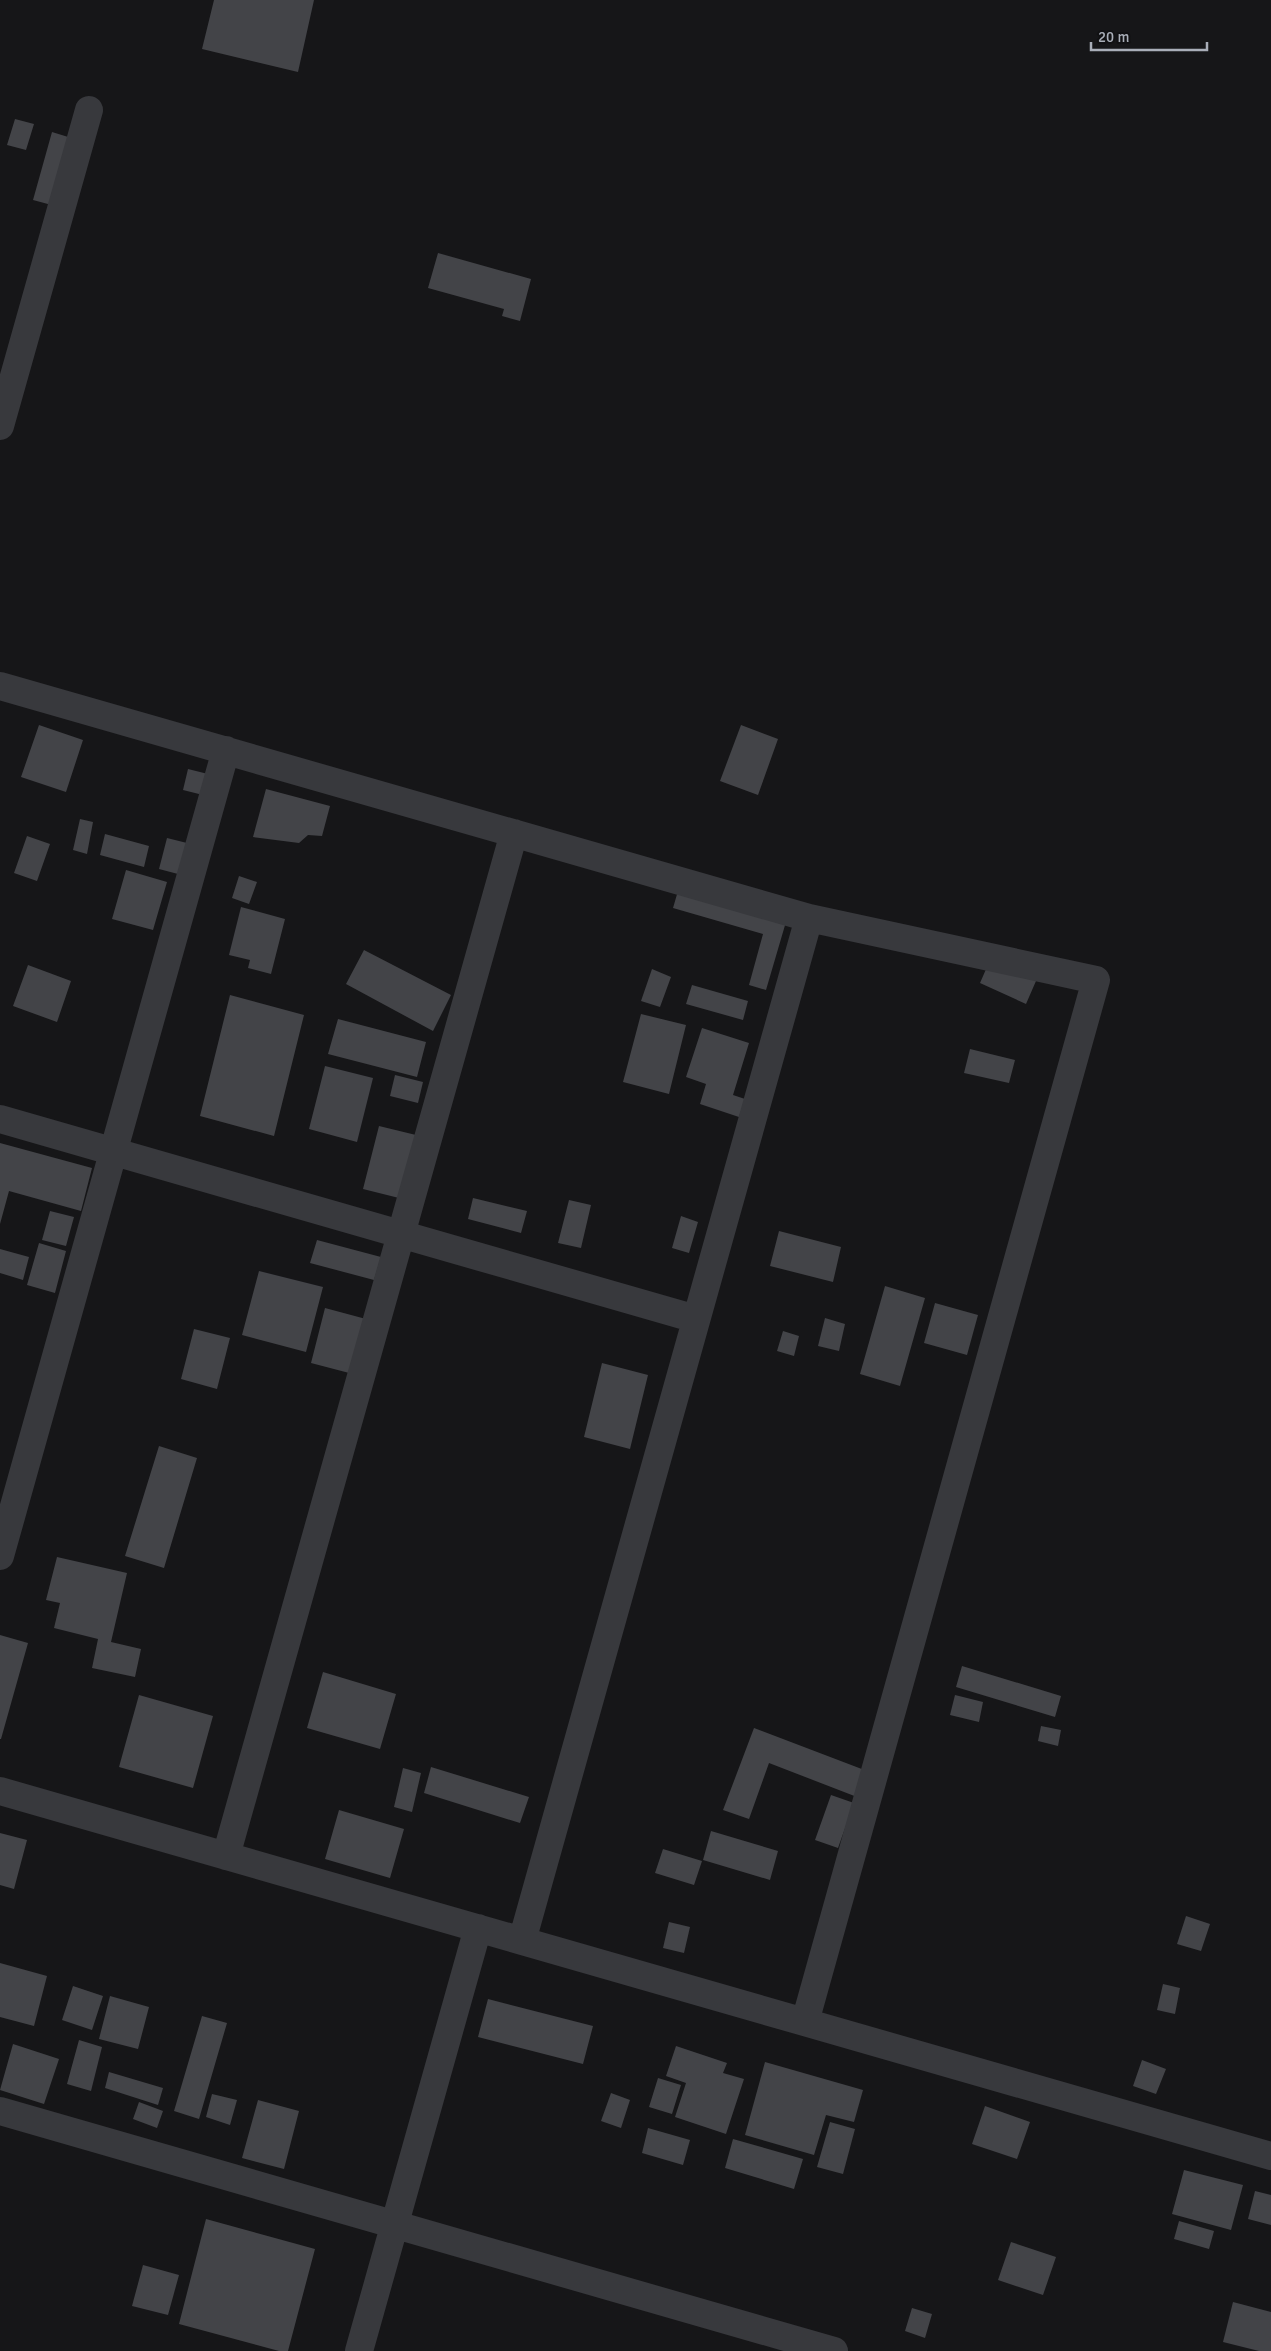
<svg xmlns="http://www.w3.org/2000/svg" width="1271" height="2351" viewBox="0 0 1271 2351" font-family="Signika,sans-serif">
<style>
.building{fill:#434448}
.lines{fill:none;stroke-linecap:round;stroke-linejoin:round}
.minor{stroke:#38393d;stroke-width:28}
</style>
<rect width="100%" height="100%" fill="#161618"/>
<path class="building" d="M214 0H314L298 72 202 49Z
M15 119 34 124 26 150 7 145Z
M52 132 78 140 59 207 33 200Z
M438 253 531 279 520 321 502 316 504 309 428 288Z
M39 725 83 740 66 792 21 777Z
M741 725 778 739 758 795 720 781Z
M188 769 208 774 203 795 183 790Z
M266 789 330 806 322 836 308 835 299 843 253 837Z
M80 819 93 822 87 854 73 850Z
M105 834 149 846 144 867 100 855Z
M27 836 50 844 37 881 14 873Z
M167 838 187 843 178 874 159 869Z
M126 870 167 882 153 930 112 919Z
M239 876 257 882 249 904 232 898Z
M680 884 788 915 766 990 749 985 763 934 673 908Z
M241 907 285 919 271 974 248 968 250 960 229 955Z
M364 950 451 995 433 1031 346 984Z
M990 960 1036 981 1026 1004 980 983Z
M28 965 71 981 57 1022 13 1006Z
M652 969 671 977 660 1007 641 1001Z
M692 985 748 1001 743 1020 686 1004Z
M230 995 304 1015 274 1136 200 1116Z
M641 1014 686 1025 669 1094 623 1082Z
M338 1019 426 1042 417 1077 328 1054Z
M702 1028 749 1043 733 1095 745 1099 739 1117 700 1104 706 1084 686 1077Z
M970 1049 1015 1060 1009 1083 964 1073Z
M325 1066 373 1078 357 1142 309 1129Z
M395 1075 423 1082 418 1103 390 1096Z
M379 1126 416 1135 399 1198 363 1189Z
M0 1143 92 1168 81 1211 9 1191 0 1224Z
M473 1198 527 1211 521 1233 468 1219Z
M569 1200 591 1205 581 1248 558 1243Z
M50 1211 74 1217 66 1246 42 1240Z
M681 1216 698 1222 689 1253 672 1248Z
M779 1231 841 1247 833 1282 770 1266Z
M317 1240 381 1257 374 1280 310 1263Z
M39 1243 66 1251 55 1293 27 1285Z
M0 1249 29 1257 23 1280 0 1273Z
M259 1271 323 1287 306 1352 242 1335Z
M885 1286 925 1298 900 1386 860 1374Z
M935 1303 978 1315 967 1355 924 1343Z
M325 1308 366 1319 353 1374 311 1363Z
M825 1318 845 1324 839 1351 818 1346Z
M194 1329 230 1338 217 1389 181 1379Z
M783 1331 799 1336 794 1356 777 1351Z
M602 1363 648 1375 630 1449 584 1437Z
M159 1446 197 1458 164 1568 125 1556Z
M57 1557 127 1573 111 1642 141 1649 135 1677 92 1668 98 1639 54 1628 60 1603 46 1600Z
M0 1635 28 1643 1 1739H0Z
M962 1666 1061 1696 1055 1717 956 1687Z
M323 1672 396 1694 380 1749 307 1728Z
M139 1695 213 1716 193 1788 119 1767Z
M955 1695 983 1702 979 1722 950 1715Z
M1041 1726 1061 1730 1058 1746 1038 1741Z
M754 1728 867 1771 857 1797 769 1763 749 1819 723 1810Z
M431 1767 529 1797 520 1823 424 1793Z
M403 1768 421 1773 412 1812 394 1807Z
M831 1795 854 1803 838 1848 815 1840Z
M339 1810 404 1829 390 1878 325 1859Z
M711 1831 778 1851 770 1880 703 1860Z
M0 1833 27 1840 14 1889 0 1885Z
M663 1849 702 1861 694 1885 655 1873Z
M1186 1916 1210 1924 1201 1951 1177 1944Z
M669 1922 690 1927 684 1953 663 1948Z
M0 1963 47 1976 34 2026 0 2017Z
M1163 1984 1180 1988 1175 2014 1157 2010Z
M73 1986 103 1996 92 2030 62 2020Z
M110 1996 149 2007 138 2049 99 2039Z
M488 1999 593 2026 583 2064 478 2037Z
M202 2016 227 2023 199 2119 174 2111Z
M79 2040 102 2047 91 2091 67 2084Z
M13 2044 59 2059 44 2104 0 2090Z
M676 2046 727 2063 723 2073 744 2079 726 2134 675 2117 686 2083 666 2076Z
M1142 2060 1166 2069 1156 2094 1133 2086Z
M765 2062 863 2090 854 2122 826 2115 814 2155 745 2135Z
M109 2072 163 2088 158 2105 105 2088Z
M658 2078 681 2085 672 2114 649 2107Z
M611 2093 630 2100 621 2128 601 2121Z
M212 2094 237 2100 230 2125 206 2117Z
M258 2100 299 2111 284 2169 242 2158Z
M139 2102 163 2111 157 2128 133 2119Z
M985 2106 1030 2122 1017 2159 972 2144Z
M830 2122 855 2129 843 2174 817 2167Z
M648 2128 690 2140 683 2165 642 2153Z
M733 2139 803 2159 794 2189 725 2168Z
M1184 2170 1243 2185 1231 2230 1172 2214Z
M1255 2191 1271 2195V2225L1248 2219Z
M206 2219 315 2249 288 2351H279L179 2324Z
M1179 2221 1214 2231 1209 2249 1174 2239Z
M1011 2242 1056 2257 1043 2295 998 2280Z
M143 2265 179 2275 168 2315 132 2306Z
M1233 2302 1271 2312V2351H1259L1223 2342Z
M912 2308 932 2314 925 2338 905 2331Z"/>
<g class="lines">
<path class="minor" d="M0 426 89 110
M0 686 809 918 1096 980 805 2022
M0 1119 696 1319
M0 1556 226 750
M0 1791 1271 2156
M226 1856 514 833
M522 1941 809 918
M0 2111 834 2351
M359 2351 478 1928"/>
</g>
<path d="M1091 42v8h116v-8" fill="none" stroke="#a9aeb8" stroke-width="2.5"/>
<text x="1098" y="42" font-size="15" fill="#a9aeb8" stroke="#111113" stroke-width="4" paint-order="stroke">20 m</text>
</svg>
